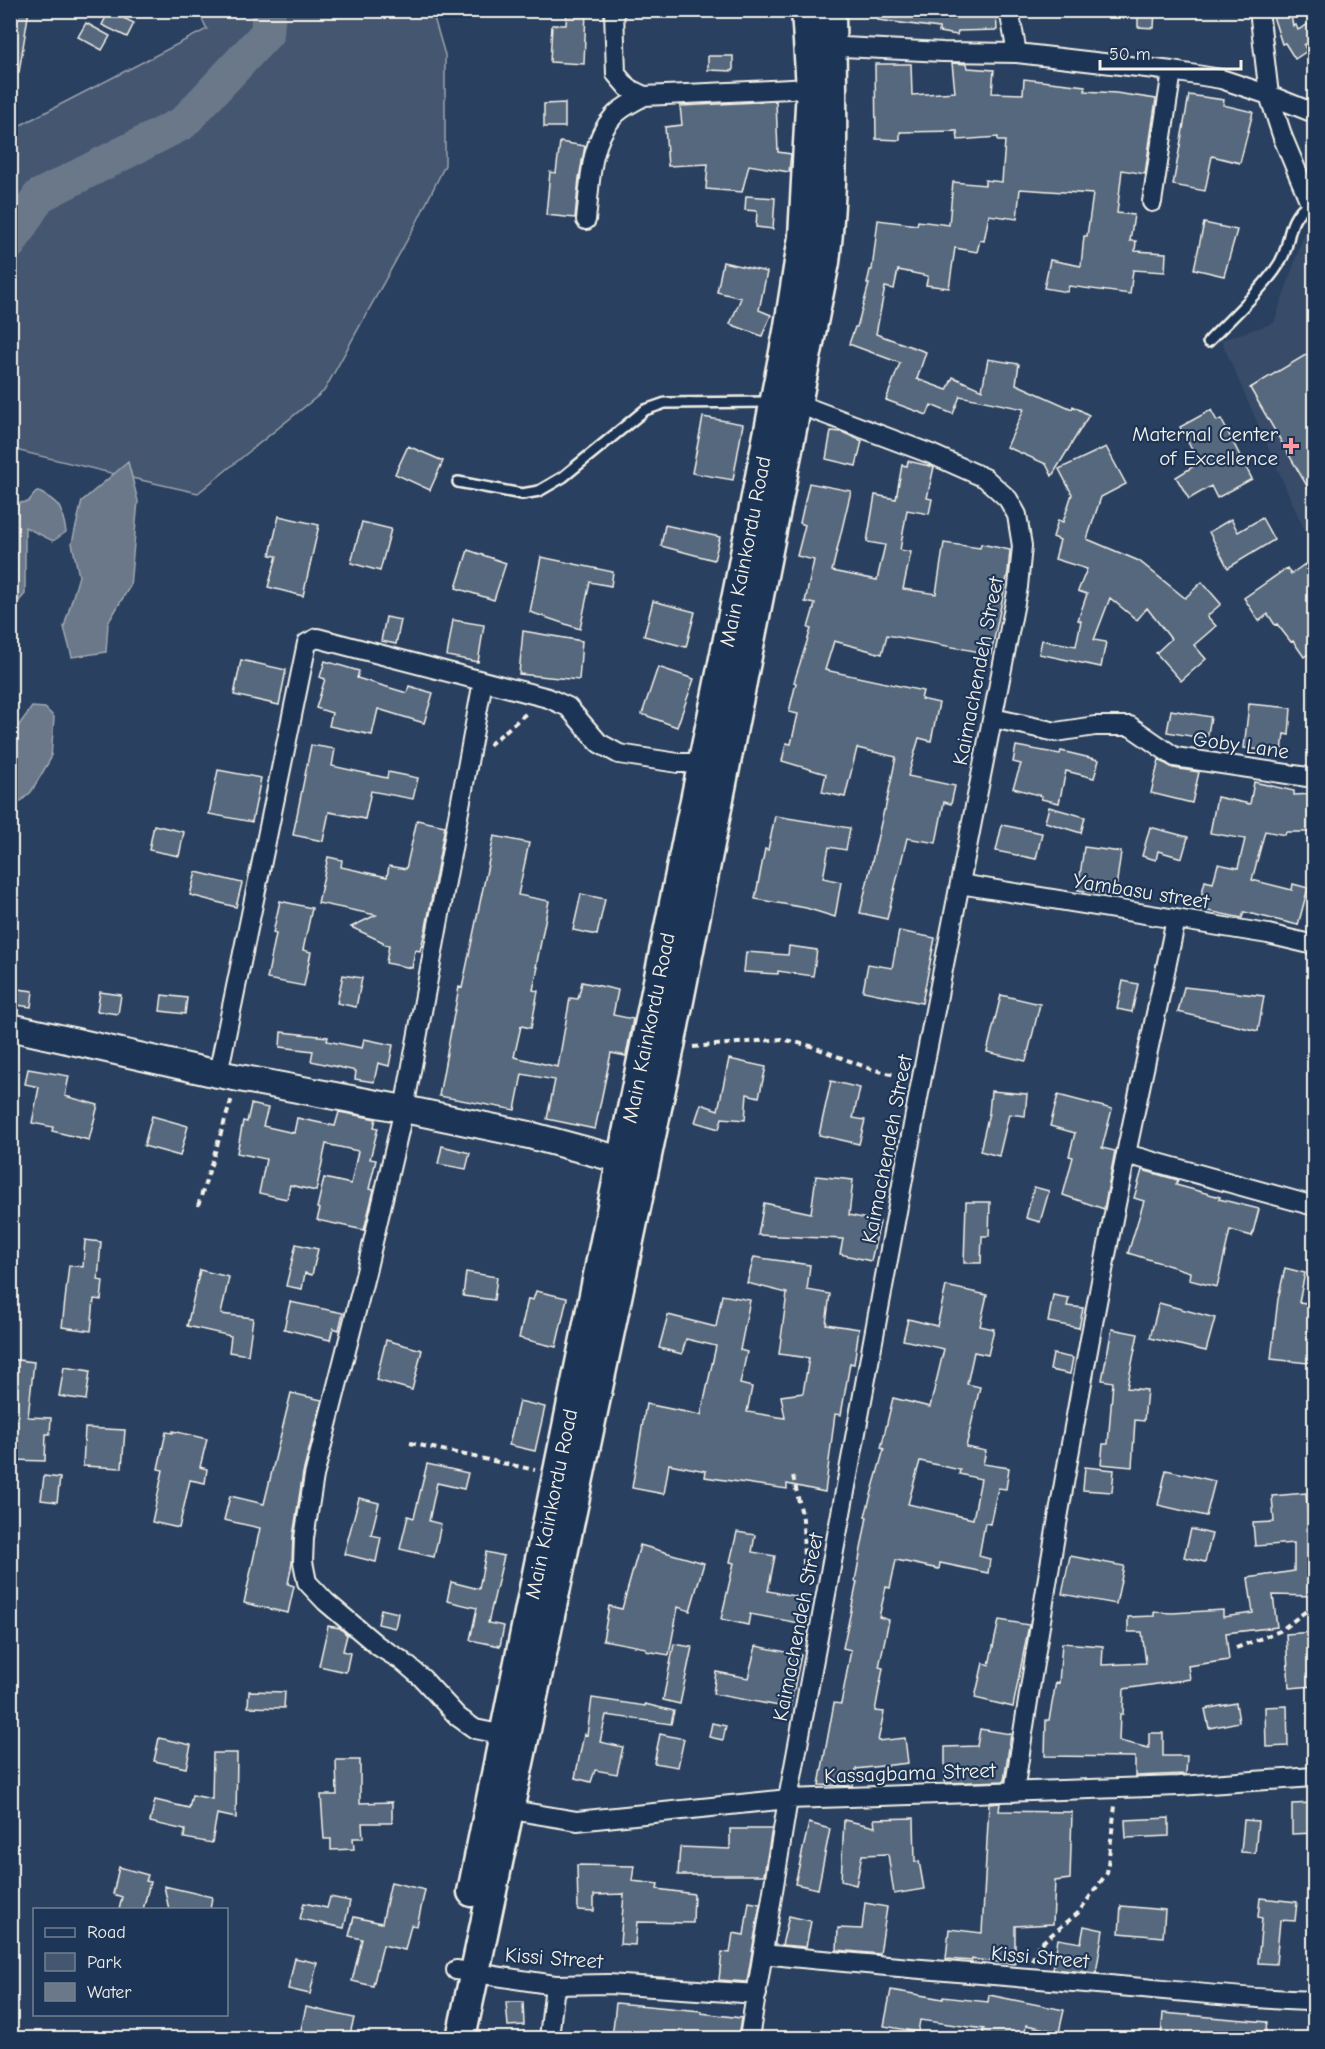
<svg xmlns="http://www.w3.org/2000/svg" width="1325" height="2049" viewBox="0 0 1325 2049" font-family="'Comic Neue',sans-serif">
<style>
.built{fill:#374c69}
.green{fill:#445771;stroke:#9ca4ac;stroke-width:1.5}
.water{fill:#6a788a;stroke:#a1a8b0;stroke-width:1.5}
.lines{fill:none;stroke-linecap:round;stroke-linejoin:round}
.river{stroke:#6a788a;stroke-width:34}
.building{fill:#56677d;stroke:#f4f1e8;stroke-width:1.5;fill-rule:evenodd}
.service-casing{stroke:#f4f1e8;stroke-width:14}
.minor-casing{stroke:#f4f1e8;stroke-width:22}
.secondary-casing{stroke:#f4f1e8;stroke-width:30}
.primary-casing{stroke:#f4f1e8;stroke-width:33}
.path{stroke:#f4f1e8;stroke-width:4;stroke-dasharray:6 4.5;stroke-linecap:butt}
.service{stroke:#1d3557;stroke-width:9}
.minor{stroke:#1d3557;stroke-width:18}
.secondary{stroke:#1d3557;stroke-width:26}
.primary{stroke:#1d3557;stroke-width:28}
.poi-dot{fill:#ff9aa2;stroke:#1d3557;stroke-width:2}
.labels{text-anchor:middle;dominant-baseline:central;stroke-width:4.5;stroke-linejoin:round;paint-order:stroke}
.poi-label{font-size:21px;fill:#f4f1e8;stroke:#1d3557;text-anchor:end}
.street-label{font-size:21px;fill:#f4f1e8;stroke:#1d3557}
</style>
<rect width="100%" height="100%" fill="#2a4060"/>
<filter id="ink" filterUnits="userSpaceOnUse"><feTurbulence type="fractalNoise" baseFrequency=".0167" numOctaves="2"/><feDisplacementMap in="SourceGraphic" scale="12" xChannelSelector="R" yChannelSelector="G"/><feConvolveMatrix kernelMatrix="1 2 1 2 8 2 1 2 1" color-interpolation-filters="sRGB"/></filter>
<g filter="url(#ink)">
<path class="built" d="M1314 205V552L1221 340 1274 323Z"/>
<path class="green" d="M198 11H432L445 55V165L417 222 324 391 198 493 132 478 128 463 115 474 11 449V130L207 29Z"/>
<path class="water" d="M128 462 138 501 130 586 108 623 106 652 72 657 64 627 79 576 72 543 82 501Z
M10 467C21 485 12 487 17 503L28 502 37 491C60 502 62 507 66 532L53 541 25 527V594L11 610Z
M32 707 45 708 54 717 51 758 31 792 11 810V736Z"/>
<g class="lines">
<path class="river" d="M10 243 39 196 183 123 267 33 269 10"/>
</g>
<path class="building" d="M10 10H29L19 72 10 71Z
M567 10H586L584 64 550 62 552 25H566Z
M878 10H996L997 30 958 31 957 35 939 32V28L878 20Z
M1138 10H1155L1154 28 1138 27Z
M1271 10H1290L1293 26 1296 25 1298 30 1314 21V39L1304 45 1307 51 1295 59 1285 43 1282 44Z
M109 11 134 23 127 37 102 25Z
M86 23 110 36 102 50 78 37Z
M708 56H733V71L708 70Z
M952 63 967 64 968 68 994 70 992 93 1023 94 1024 79 1085 86V91L1116 93 1156 99 1145 174 1122 170 1117 213 1134 215 1130 241H1136L1135 251 1166 253 1165 272 1133 270 1130 294 1069 286 1067 292 1044 288 1050 260 1081 266 1084 236H1087L1093 194 1020 189 1017 219 989 215 984 241 980 240 977 252 955 248 949 288 926 285 928 276 898 270 894 289 885 287 876 334 926 352 917 379 947 390 953 377 982 390 988 359 1019 364 1016 384 1072 409 1073 406 1089 415 1052 476 1046 464 1007 447 1024 409 960 396 953 414 931 405 927 415 886 400 900 363 849 344 855 327H857L869 284H867L870 270H872L878 220 917 225 918 221 949 225 953 182 985 185V180L1002 182 1005 141H998V137L958 140 957 131 900 132V140L876 139 875 64H911L912 95 955 92Z
M1189 95 1224 100 1223 105 1253 112 1240 163 1212 156 1205 191 1173 185Z
M776 101 778 152 791 154 789 172 749 165 742 192 706 189 708 164 668 166 665 127 682 125 680 106Z
M565 103V127H544V104Z
M560 142 585 146 579 178 575 218 546 215 550 172 556 173Z
M746 196 775 198 773 229 756 227 757 211 745 210Z
M1204 223 1237 230 1224 276 1194 269Z
M723 262 767 272 759 310 771 315 762 336 730 324 741 298 717 292Z
M1314 350V498L1250 388Z
M1211 410 1217 421 1221 419 1252 479 1217 498 1211 486 1189 499 1176 477 1199 463 1180 427Z
M703 417 743 424 733 480 692 473Z
M831 431 842 432 862 441 856 466 826 459Z
M408 446 443 461 430 490 395 474Z
M1106 447 1126 484 1101 497 1087 539 1139 561 1185 598 1202 582 1221 604 1207 616 1216 626 1194 645 1206 659 1181 681 1156 653 1171 639 1147 608 1137 620 1110 598 1094 640 1106 642 1101 667 1039 654 1042 640 1076 646 1081 621 1078 620 1087 594 1078 591 1087 569 1055 559 1060 540 1053 537 1058 520 1063 522 1072 494 1059 469Z
M908 461 934 467 927 498 932 499 929 514 907 510 900 550 911 552 903 589 936 594 944 543 980 548 981 544 1010 550 1008 572 991 654 887 635 882 654 834 641 825 670 923 691 921 699 939 703 931 741 919 738 908 776 955 786 951 804 944 802 936 843 907 838 887 919 860 913 884 810H885L896 757 857 748 845 797 822 792 826 774 782 761 786 743 791 744 798 714 789 712 796 683 794 682 811 629 808 628 815 604 805 602 814 560 797 556 805 525 800 523 809 483 851 491 832 571 877 580 885 545 867 542 875 495 896 499 902 465 907 466Z
M279 516 319 525 303 596 268 587 277 556 270 555Z
M1262 518 1274 540 1228 568 1209 532 1231 519 1238 532Z
M362 522 391 529 380 571 351 563Z
M665 525 720 537 714 560 661 546Z
M468 550 506 563 494 600 456 588Z
M541 557 613 572 611 586 590 582 580 629 530 612Z
M1305 564 1314 577V650L1304 657 1293 641 1291 642 1277 624 1275 625 1268 614 1259 621 1244 598 1287 568 1291 574Z
M653 601 695 612 686 647 644 636Z
M386 617 401 620 396 644 381 641Z
M453 620 484 625 478 662 447 656Z
M523 631 582 641 579 680 519 674Z
M241 660 286 670 279 705 234 695Z
M325 661 359 671 357 678 407 693 409 686 433 693 424 723 378 709 372 735 329 726 332 713 316 708 325 679 320 677Z
M658 667 694 679 677 727 642 714Z
M1249 704 1291 708 1289 735 1284 734 1282 752 1244 748Z
M1171 710 1211 717 1207 739 1167 732Z
M311 745 335 749 332 766 387 778 388 772 418 778 413 799 371 791 365 819 329 812 323 841 293 835Z
M1016 746 1060 754 1061 751 1099 760 1094 778 1066 771 1059 803 1041 799 1042 796 1013 788 1021 764 1013 762Z
M1159 760 1173 768 1199 772 1192 803 1151 793Z
M218 770 261 778 252 822 209 814Z
M1254 782 1294 791V795L1314 794V832H1286L1285 835 1265 831 1252 880 1292 890 1293 884 1308 888 1298 925 1244 912 1242 918 1198 909 1205 881 1213 883 1218 864 1238 868 1245 839 1210 833 1217 797 1250 804Z
M1049 807 1085 817 1081 833 1045 822Z
M775 816 850 828 846 850 829 847 823 878 841 882 835 917 806 908 755 899 765 849 768 850Z
M417 820 445 826 426 928 420 951 415 950 412 968 386 963 389 945 383 944V942L351 927 376 915 318 903 328 857 342 860 341 867 387 877 389 866 406 869Z
M154 825 184 832 179 856 149 850Z
M1002 825 1042 833 1036 859 996 851Z
M1150 827 1188 837 1182 858 1158 851 1156 860 1142 856Z
M494 836 529 843 518 895 549 901 536 967H538L533 990 538 991 531 1028 521 1026 514 1057 558 1067 570 998 578 999 582 982 618 990 613 1015 633 1019 626 1056 611 1053 595 1129 547 1119 555 1080 522 1074 515 1110 439 1096 459 987 462 988Z
M1084 847 1121 852 1115 895 1078 890Z
M196 872 242 883 236 907 190 895Z
M581 894 605 899 597 935 573 930Z
M280 901 312 908 303 950 311 952 304 986 267 979 276 934 273 933Z
M899 931 935 938 922 1003 863 991 868 964 892 968Z
M789 946 817 950 813 976 778 971V974L744 972 746 952 788 955Z
M343 975 362 978 356 1007 337 1003Z
M1123 981 1138 984 1132 1012 1117 1009Z
M1184 987 1264 996 1258 1031 1178 1012Z
M10 988 33 991 31 1007 10 1004Z
M100 992 121 995 118 1014 97 1011Z
M162 995 187 998 185 1014 160 1011Z
M1001 995 1040 1004 1026 1061 987 1052Z
M281 1032 328 1037 327 1041 362 1048 364 1039 393 1045 389 1066 378 1063 374 1082 355 1079 356 1071 311 1061 313 1051 280 1047Z
M729 1059 766 1067 759 1097 747 1094 745 1120 722 1118 719 1129 695 1122 701 1104 718 1110Z
M28 1069 69 1076 65 1096 98 1105 89 1140 52 1131 53 1127 32 1123 39 1087 25 1084Z
M831 1081 860 1088 853 1118 865 1120 859 1144 819 1135Z
M991 1091 1027 1094 1025 1116 1009 1114 999 1156 980 1151 989 1113Z
M1058 1095 1112 1109 1102 1148 1115 1151 1104 1209 1063 1195 1073 1157 1069 1156 1075 1133 1050 1126Z
M251 1104 268 1108 263 1126 294 1133 297 1118 335 1126 339 1112 376 1119 374 1127 378 1128 370 1159 376 1160 369 1189 374 1190 364 1230 317 1220 320 1209 317 1208 324 1178 351 1184 358 1151 326 1144 316 1191 290 1185 287 1199 259 1193 266 1159 237 1153 243 1121 247 1122Z
M152 1116 188 1126 180 1156 144 1146Z
M442 1146 470 1153 466 1169 438 1164Z
M1142 1170 1178 1180 1176 1185 1220 1197 1219 1199 1259 1209 1252 1236 1230 1230 1217 1287 1189 1280 1190 1272 1128 1253 1144 1201 1134 1198Z
M816 1176 853 1180 849 1215 880 1222 871 1261 840 1254 843 1239 758 1235 764 1203 811 1213Z
M1034 1187 1049 1191 1040 1222 1026 1218Z
M966 1202H990L989 1236H982L981 1263H964Z
M85 1240 101 1242 98 1280 103 1281 101 1300 94 1299 91 1331 62 1327 69 1265 83 1267Z
M296 1244 318 1249 312 1275 305 1273 302 1289 286 1286Z
M754 1257 810 1265 807 1290 830 1294 826 1324 859 1329 854 1364 850 1363 841 1415 835 1414 825 1492 787 1484V1489L705 1477 706 1471 669 1464 664 1494 632 1488 646 1404 701 1415 716 1346 686 1339 682 1354 659 1348 668 1315 716 1327 722 1295 750 1300 740 1350 747 1352 740 1384 752 1387 747 1412 785 1418 781 1396 803 1393 809 1358 779 1354 787 1293 747 1283Z
M1285 1268 1305 1273 1299 1302 1314 1304 1308 1363 1271 1359 1278 1299Z
M200 1270 229 1277 221 1314 253 1318 248 1355 229 1352 231 1336 187 1326Z
M466 1272 497 1277 494 1300 463 1296Z
M946 1286 987 1295 980 1326 994 1329 988 1355 974 1352 967 1384 980 1387 966 1447 986 1451 983 1464 1009 1468 1006 1489 998 1488 990 1524 985 1523 979 1556 990 1559 988 1573 940 1563 939 1569 896 1560 890 1588 886 1587 879 1617 889 1620 879 1667 883 1668 875 1711 884 1712 878 1741 905 1738 908 1763 856 1769 853 1786 819 1785 834 1703 841 1704 851 1650 843 1648 857 1582 855 1581 867 1517 865 1516 884 1449 881 1448 893 1398 930 1407 944 1349 903 1340 908 1319 937 1326ZM920 1461 960 1470 959 1474 981 1479 973 1519 908 1504Z
M536 1291 567 1298 556 1347 519 1338 528 1299 533 1300Z
M1053 1295 1069 1298 1067 1306 1083 1308 1079 1328 1048 1322Z
M290 1302 343 1313 339 1330 333 1328 330 1340 284 1329Z
M1159 1303 1215 1318 1206 1351 1150 1338Z
M1112 1329 1138 1334 1127 1388 1147 1390 1144 1421 1135 1420 1132 1467 1101 1464 1103 1444H1108L1113 1382 1102 1380Z
M386 1340 422 1350 412 1390 376 1380Z
M1053 1354 1073 1358 1070 1374 1050 1370Z
M10 1359 34 1362 28 1417 51 1418 50 1434H46L45 1461 13 1460V1445L10 1444Z
M64 1367 90 1371 86 1400 59 1396Z
M291 1393 322 1400 303 1473 293 1536 292 1563 288 1584 294 1586 288 1613 244 1603 260 1528 224 1520 230 1496 264 1504Z
M519 1401 545 1407 535 1451 509 1445Z
M85 1428 125 1430 122 1468 83 1466Z
M173 1431 207 1439 200 1467 207 1469 205 1483 190 1480 179 1528 152 1522 163 1470 158 1469 166 1432 173 1433Z
M427 1464 468 1473 464 1489 437 1483 429 1521 441 1524 434 1557 400 1549 408 1516 414 1518Z
M1085 1467 1114 1470 1112 1492 1083 1490Z
M1166 1470 1215 1481 1206 1516 1158 1505Z
M44 1476 60 1478 57 1502 41 1500Z
M1306 1493 1312 1566H1314V1596L1273 1595 1277 1627 1226 1633 1229 1660 1188 1666 1190 1679 1124 1689 1123 1714H1120L1119 1741 1149 1748V1733H1163V1756H1187L1186 1774 1135 1776V1757L1045 1756 1046 1720H1049L1056 1682 1059 1683 1062 1643 1103 1646 1102 1665 1146 1663 1142 1632H1128V1617L1154 1616V1612L1172 1613 1223 1610V1617L1253 1613 1248 1578 1294 1571V1543L1255 1546 1253 1523 1274 1522 1272 1496Z
M359 1498 379 1503 371 1535 381 1537 376 1562 344 1554Z
M1191 1529 1212 1534 1205 1562 1184 1557Z
M737 1532 755 1535 752 1552 775 1556 768 1591 805 1598 799 1623 750 1614 748 1625 721 1619 734 1563 730 1562Z
M640 1545 704 1563 690 1611 678 1607 669 1655 646 1651V1648L603 1640 609 1606 622 1609Z
M486 1552 504 1556 488 1623 504 1626 500 1646 470 1640 477 1608 447 1601 451 1582 479 1589Z
M1070 1556 1124 1566 1116 1604 1062 1594Z
M381 1609 398 1613 395 1628 378 1624Z
M999 1620 1029 1625 1013 1707 975 1698 983 1663 989 1665Z
M328 1626 340 1628 347 1635 343 1651 350 1653 346 1672 319 1666Z
M1313 1632 1314 1686 1289 1688 1286 1634Z
M674 1644 692 1647 680 1704 663 1700Z
M756 1646 801 1655 790 1708 713 1694 716 1672 748 1678Z
M249 1691 285 1692 284 1708 248 1707Z
M592 1698 645 1706V1704L674 1711 671 1724 606 1715 600 1742 623 1747 617 1774 595 1770 591 1782 575 1778 584 1734 587 1735Z
M1236 1703 1239 1722 1209 1728 1205 1709Z
M1287 1706 1288 1746 1266 1747 1265 1707Z
M712 1723 726 1726 723 1740 709 1737Z
M980 1729 1011 1734 1004 1781 945 1783V1747L977 1746Z
M660 1734 684 1739 678 1767 654 1763Z
M159 1738 191 1745 186 1768 154 1761Z
M213 1753H237L236 1818 217 1814 212 1843 184 1838 185 1830 150 1822 155 1800 189 1808 192 1795 212 1799Z
M336 1760H360V1803L392 1802V1823H362L363 1838H353L354 1849 331 1850V1839H324L321 1795H337Z
M1000 1803 999 1811 1072 1812 1070 1879 1055 1881 1053 1924 1015 1926V1964L972 1959V1961L946 1959 949 1929 982 1933 989 1804Z
M1314 1803V1833L1292 1834V1804Z
M914 1818 915 1862 919 1861 924 1889 894 1894 888 1854 862 1855 856 1885 841 1881 844 1820 875 1827 874 1819Z
M1169 1818V1836L1126 1838 1125 1820Z
M1244 1820 1258 1821 1255 1853 1241 1852Z
M809 1823 830 1829 818 1889 795 1884Z
M730 1829H772L764 1875H678L680 1847 730 1849Z
M577 1865 634 1866 632 1881 658 1884 657 1889 694 1894 693 1923 637 1922 635 1945 620 1944 624 1894 594 1895V1911L578 1910Z
M119 1867 148 1875 146 1881 150 1882 143 1910H119L122 1897 113 1894Z
M391 1882 425 1890 417 1926 411 1925 405 1950 383 1945 373 1986 352 1981 362 1939 349 1936 354 1917 382 1923Z
M164 1886 212 1897 210 1910H169Z
M330 1897 350 1901 344 1928 300 1919 304 1903 327 1908Z
M1260 1898 1297 1902 1295 1921 1280 1920 1276 1964 1258 1963 1262 1918 1258 1917Z
M749 1902 760 1904 747 1982 719 1980 722 1952 730 1953 733 1933 744 1935Z
M865 1903 887 1907 880 1954 837 1950 838 1928 862 1929Z
M1121 1906 1165 1910 1163 1937 1119 1933Z
M789 1916 811 1921 806 1947 782 1945Z
M1084 1926 1103 1930 1096 1973 1053 1969 1058 1939 1081 1943Z
M295 1958 317 1963 310 1994 288 1989Z
M891 1990 943 1999V1997L988 2002 989 1995 1064 2010 1059 2032 1026 2025 1024 2038H982L984 2029 920 2020 918 2032 884 2026Z
M506 2002H523L524 2025 508 2026Z
M616 2003 701 2011V2013L741 2018 738 2038H708L655 2033 654 2038H612Z
M306 2007 354 2018 349 2038H299Z
M1163 2013 1267 2022 1265 2038H1161Z"/>
<g class="lines">
<defs>
<path id="service" d="M1208 342C1230 319 1256 296 1275 270 1295 244 1281 223 1311 201
M458 482 522 494 539 491 563 477 645 410 665 403 770 402"/>
<path id="minor" d="M614 10 616 74 628 88 644 96 811 88
M1009 10 1017 53
M1259 10 1269 95 1283 138 1314 212
M823 46 943 52 1017 53 1172 71 1221 79 1269 95 1314 113
M1152 202 1172 71
M586 220C590 187 589 143 613 117 620 108 634 102 644 96
M483 681 404 1109 366 1272 314 1476 304 1538 303 1562 307 1582 326 1602 378 1646 401 1660 422 1678 458 1717 475 1729 504 1735
M993 718 1056 732 1095 726H1130L1175 757 1314 778
M960 884 1268 934 1314 945
M218 1074 307 643 317 638 548 698 568 707 599 743 619 754 678 763H702
M1126 1154 1314 1206
M1014 1792C1046 1579 1083 1366 1126 1154 1142 1076 1160 998 1176 919
M500 1808 577 1821 788 1799 1179 1786 1314 1777
M763 1954C874 1966 986 1974 1097 1984 1170 1990 1242 1999 1314 2001
M456 1970 555 1985 608 1984 757 1994
M549 2038 555 1985
M749 2038 788 1799 921 1082 1018 587 1022 546 1017 515 1008 499 985 478 931 454 798 404 788 403"/>
<path id="secondary" d="M10 1027 218 1074 404 1109 529 1135 640 1165"/>
<g id="primary">
<path id="s1" d="M472 1892 739 585 788 332 803 237 811 88 806 10"/>
<path d="M461 2038 670 1046 825 262C835 179 832 94 831 10"/>
</g>
</defs>
<use href="#service" class="service-casing"/>
<use href="#minor" class="minor-casing"/>
<use href="#secondary" class="secondary-casing"/>
<use href="#primary" class="primary-casing"/>
<path class="path" d="M489 745 529 711
M693 1047 782 1039 811 1046 868 1068 906 1078
M198 1206 232 1098
M1312 1224 1314 1232
M410 1443 535 1470
M793 1476 803 1519 804 1566 812 1577
M1236 1648 1280 1631 1314 1605
M1032 1961 1038 1946 1078 1913 1107 1873 1115 1806"/>
<use href="#service" class="service"/>
<use href="#minor" class="minor"/>
<use href="#secondary" class="secondary"/>
<use href="#primary" class="primary"/>
</g>
</g>
<path class="poi-dot" d="M1288 437h6v6h6v6h-6v6h-6v-6h-6v-6h6z"/>
<g class="labels">
<g class="poi-label">
<text x="1278" y="434">Maternal Center<tspan x="1278" dy="24">of Excellence</tspan></text>
</g>
<g class="street-label">
<text stroke="none"><textPath href="#s1" startOffset="1368">Main Kainkordu Road</textPath></text>
<text transform="translate(978 671) rotate(-79)">Kaimachendeh Street</text>
<text transform="translate(1241 745) rotate(8)">Goby Lane</text>
<text transform="translate(1141 891) rotate(9)">Yambasu street</text>
<text stroke="none"><textPath href="#s1" startOffset="882">Main Kainkordu Road</textPath></text>
<text transform="translate(887 1149) rotate(-79)">Kaimachendeh Street</text>
<text stroke="none"><textPath href="#s1" startOffset="396">Main Kainkordu Road</textPath></text>
<text transform="translate(798 1627) rotate(-79)">Kaimachendeh Street</text>
<text transform="translate(910 1773) rotate(-2)">Kassagbama Street</text>
<text transform="translate(1040 1957) rotate(5)">Kissi Street</text>
<text transform="translate(554 1958) rotate(4)">Kissi Street</text>
</g>
</g>
<rect width="1325" height="2049" fill="none" stroke="#1d3557" stroke-width="36"/>
<rect x="18" y="18" width="1289" height="2013" fill="none" stroke="#f4f1e8" stroke-width="2" filter="url(#ink)"/>
<rect x="33" y="1908" width="195" height="108" fill="#1d3557" stroke="#738091" stroke-width="1.5"/>
<rect x="45" y="1928" width="30" height="9" fill="#1d3557" stroke="#738091" stroke-width="1.5"/>
<text x="87" y="1938" font-size="18" fill="#f4f1e8">Road</text>
<rect x="45" y="1953" width="30" height="18" fill="#445771" stroke="#738091" stroke-width="1.5"/>
<text x="87" y="1968" font-size="18" fill="#f4f1e8">Park</text>
<rect x="45" y="1983" width="30" height="18" fill="#6a788a" stroke="#738091" stroke-width="1.5"/>
<text x="87" y="1998" font-size="18" fill="#f4f1e8">Water</text>
<path d="M1100 60v9h141v-9" fill="none" stroke="#f4f1e8" stroke-width="3"/>
<text x="1109" y="60" font-size="18" fill="#f4f1e8" stroke="#1d3557" stroke-width="4.5" paint-order="stroke">50 m</text>
</svg>
